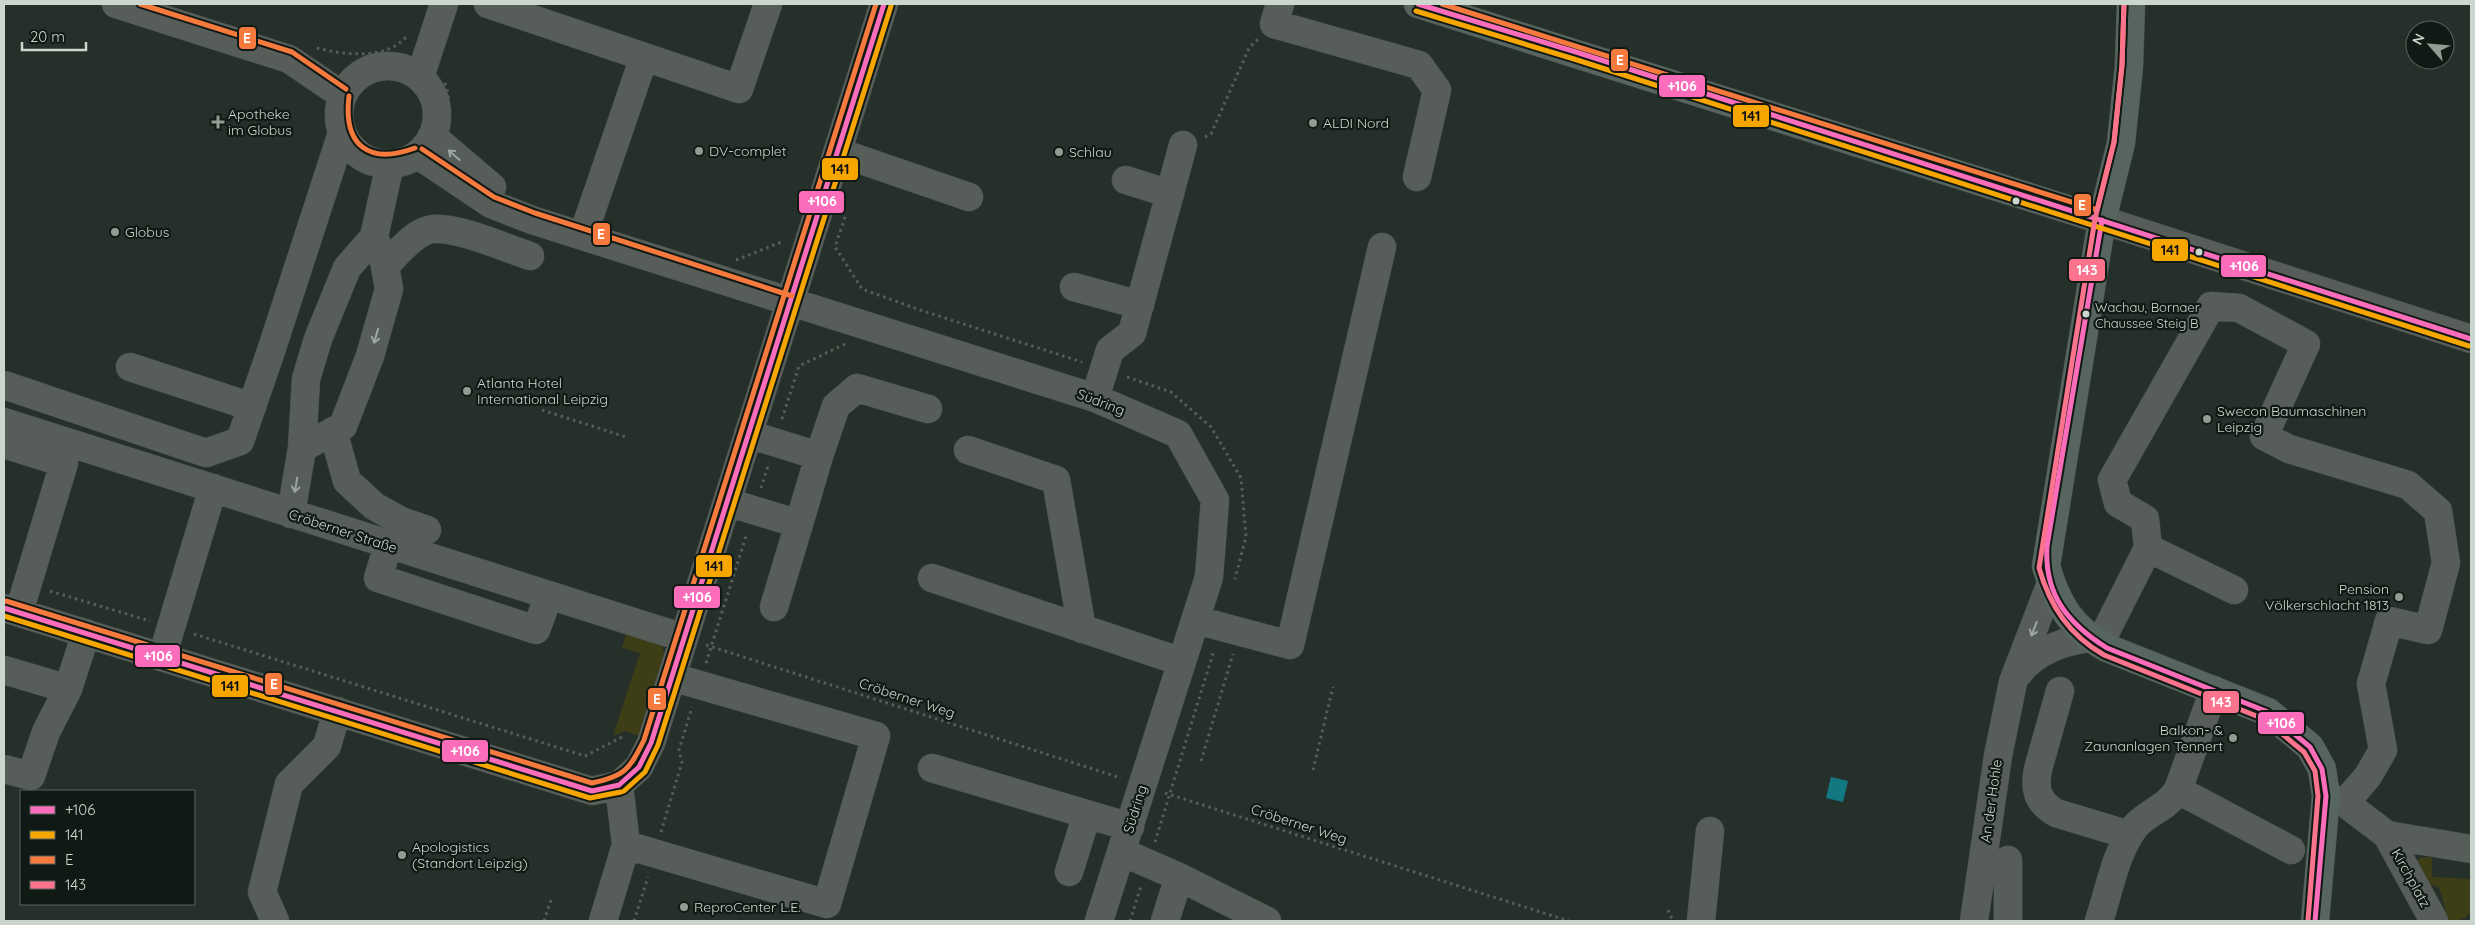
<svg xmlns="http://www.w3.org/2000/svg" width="2475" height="925" viewBox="0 0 2475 925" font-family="Quicksand,sans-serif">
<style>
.green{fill:#3d3e15}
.water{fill:#127882}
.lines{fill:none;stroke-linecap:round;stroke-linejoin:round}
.minor-casing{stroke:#444c48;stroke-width:29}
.major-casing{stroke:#444c48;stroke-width:29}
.path{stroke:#575e5a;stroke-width:3;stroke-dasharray:2.5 4;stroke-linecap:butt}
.minor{stroke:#575e5a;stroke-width:28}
.major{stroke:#576560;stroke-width:28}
.bus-1-casing{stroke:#111915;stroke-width:9}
.bus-2-casing{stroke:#111915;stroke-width:9}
.bus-3-casing{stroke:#111915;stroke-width:9}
.bus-4-casing{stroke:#111915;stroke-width:9}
.bus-1{stroke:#fb6dba;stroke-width:5}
.bus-2{stroke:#f7a600;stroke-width:5}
.bus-3{stroke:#f6793e;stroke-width:5}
.bus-4{stroke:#fc738d;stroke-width:5}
.oneway{stroke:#9da6a0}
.poi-dot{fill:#919c95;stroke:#111915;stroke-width:2}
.bus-dot{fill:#cbd6cf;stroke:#111915;stroke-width:2}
.labels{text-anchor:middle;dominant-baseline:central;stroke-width:4.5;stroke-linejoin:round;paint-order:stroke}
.bus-label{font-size:13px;fill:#cbd6cf;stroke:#111915;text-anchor:start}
.poi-label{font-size:14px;fill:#cbd6cf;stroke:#111915;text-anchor:start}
.street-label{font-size:14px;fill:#cbd6cf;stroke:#111915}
.line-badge{stroke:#111915;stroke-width:2}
.badge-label{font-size:14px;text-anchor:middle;font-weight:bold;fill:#fff}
.pale-badge-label{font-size:14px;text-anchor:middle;font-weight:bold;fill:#111}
</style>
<rect width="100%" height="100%" fill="#26302a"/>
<path class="green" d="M627 631 658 641 663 646 664 662 640 736 625 731 613 736 640 653 622 648Z
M2432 857V877L2471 879V912C2465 919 2459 921 2449 921L2439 887 2426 883 2416 863 2420 858Z"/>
<path class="water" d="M1831 777 1848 781 1843 802 1826 798Z"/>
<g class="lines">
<defs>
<path id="minor" d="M116 4 289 59 342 95
M488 4 739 89 768 4
M1280 4 1274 24 1419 65 1437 90 1417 177
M339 115a49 49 0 1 1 98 0a49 49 0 1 1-98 0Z
M420 77 444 4
M432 136 492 187
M838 152 969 197
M418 155 491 204 532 220 1095 398 1178 434 1215 500 1209 577 1099 921
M1126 180 1170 194
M2102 220 2471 339
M583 235 644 57
M385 266C397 254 416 230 433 229 459 227 505 248 530 256
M1074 287 1140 305
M130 367 252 407
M4 385 206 453 240 441 271 351 342 133
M1095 398 1110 350 1132 333 1183 145
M4 422 684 638
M333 431 347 481 374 506 401 521 427 530
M748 434 819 456 799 524
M4 444 64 463 19 612
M302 448 306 379 318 339 347 268 374 237
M968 450 1056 480 1082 629
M819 456 836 406 857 388 928 409
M727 502 799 524 774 607
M291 514 302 448 343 426 370 356 389 289 384 261 374 237 390 164
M388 546 378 578 536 630 549 595
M2148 548 2234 590
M932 578 1182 662
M4 608 592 791 619 785
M1196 620 1290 645 1382 247
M2100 643 2148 548 2145 519 2118 503 2112 480 2211 306 2239 308 2306 344 2264 436 2289 449 2408 485 2438 511 2446 563 2428 630 2389 621 2371 684 2383 750 2368 776 2345 803
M162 657 213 488
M4 670 68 689
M2018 674C2034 652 2063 641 2089 638
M2060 691 2038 769C2034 789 2037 802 2056 813L2129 835
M932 768 1130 827
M4 769 31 776 46 732 68 689 86 633
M619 785 639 767 651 743 884 4
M2178 790 2291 850
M2327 796 2345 803 2387 835 2471 849
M2387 835 2434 921
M626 845 827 904 876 736 672 677
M1122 852 1179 877 1165 921
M1069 872 1087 814
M1179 877 1267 921
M275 921 262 892 289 784 327 746 337 711
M603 921 626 845 619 785
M1701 921 1710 831
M1974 921 1998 756 2013 682 2051 583
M2008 921V860
M2099 921C2109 891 2115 854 2134 828 2146 812 2164 811 2178 790L2214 690"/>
<path id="major" d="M1418 4 2102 220
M2131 4 2129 66 2121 143 2102 220 2046 566C2057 604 2071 628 2107 648L2268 712 2310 747 2322 769 2326 796 2315 921"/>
</defs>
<use href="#minor" class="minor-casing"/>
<use href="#major" class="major-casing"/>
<path class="path" d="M317 48C343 55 386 60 406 37
M445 83 448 92 449 119
M1205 137 1211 134 1249 48 1258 39
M845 217 835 247 862 289 920 310 1082 362
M736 260 784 241
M1127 377 1171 392 1211 427 1241 478 1246 537 1235 579
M542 410 626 437
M782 419 799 366 845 344
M761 488 769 463
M50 591 150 621
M194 634 585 756 624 736
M706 645 1121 778
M706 663 747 533
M1201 761 1233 654
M1313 770 1333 687
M1165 793 1569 921
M661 832 682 762 679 750 692 707
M1155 842 1214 650
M1668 910 1673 921
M544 921 551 900 548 899
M634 921 648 877
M1130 921 1141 886"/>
<use href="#minor" class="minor"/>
<use href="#major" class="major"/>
<defs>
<path id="bus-1" d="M1418 4 1576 52 2471 339
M2102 220 2047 546C2044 594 2067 623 2107 648L2268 712 2310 747 2322 769 2326 796 2315 921
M4 608 592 791 619 785
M619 785 639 767 651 743 884 4"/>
<path id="bus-2" d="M1416 11 1574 59 2469 346
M4 616 590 798 621 792
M624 791 645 772 658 745 891 6"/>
<path id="bus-3" d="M140 4 292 52 346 89
M1442 4 2097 210 2114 142 2122 65 2124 4
M349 96C343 146 369 165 415 148
M422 149 494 197 535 213 792 296
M6 601 592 783C625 776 629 770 644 740L876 4"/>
<path id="bus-4" d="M2124 4 2122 65 2114 142 2095 219 2039 568C2050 606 2069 635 2104 655L2264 719 2304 752 2315 771 2318 796 2308 920"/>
</defs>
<use href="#bus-1" class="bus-1-casing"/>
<use href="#bus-2" class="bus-2-casing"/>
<use href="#bus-3" class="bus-3-casing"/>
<use href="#bus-4" class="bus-4-casing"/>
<use href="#bus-1" class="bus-1"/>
<use href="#bus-2" class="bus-2"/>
<use href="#bus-3" class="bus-3"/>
<use href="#bus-4" class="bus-4"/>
</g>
<defs><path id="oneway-shaft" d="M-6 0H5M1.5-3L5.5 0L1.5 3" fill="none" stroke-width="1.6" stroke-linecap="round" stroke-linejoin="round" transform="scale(1.25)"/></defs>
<g class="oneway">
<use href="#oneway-shaft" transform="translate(454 155) rotate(-139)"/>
<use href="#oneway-shaft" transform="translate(376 336) rotate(106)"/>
<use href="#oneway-shaft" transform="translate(296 485) rotate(100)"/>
<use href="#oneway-shaft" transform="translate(2034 629) rotate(111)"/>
</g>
<g class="poi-dot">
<path d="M215.5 114.5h5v5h5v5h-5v5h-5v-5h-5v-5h5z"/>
<circle cx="1313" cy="123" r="5"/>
<circle cx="699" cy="151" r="5"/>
<circle cx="1059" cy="152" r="5"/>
<circle cx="115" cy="232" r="5"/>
<circle cx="467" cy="391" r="5"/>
<circle cx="2207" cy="419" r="5"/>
<circle cx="2399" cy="597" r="5"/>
<circle cx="2233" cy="738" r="5"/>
<circle cx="402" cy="855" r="5"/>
<circle cx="684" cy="907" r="5"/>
</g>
<g class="bus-dot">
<circle cx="2016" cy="201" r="4.5"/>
<circle cx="2199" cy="252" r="4.5"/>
<circle cx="2086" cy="314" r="4.5"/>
</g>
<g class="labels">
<g class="bus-label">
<text x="2095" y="307">Wachau, Bornaer<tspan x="2095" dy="16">Chaussee Steig B</tspan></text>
</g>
<g class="poi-label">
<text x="228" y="114">Apotheke<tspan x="228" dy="16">im Globus</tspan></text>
<text x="1323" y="123">ALDI Nord</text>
<text x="709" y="151">DV-complet</text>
<text x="1069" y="152">Schlau</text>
<text x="125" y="232">Globus</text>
<text x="477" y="383">Atlanta Hotel<tspan x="477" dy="16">International Leipzig</tspan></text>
<text x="2217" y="411">Swecon Baumaschinen<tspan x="2217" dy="16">Leipzig</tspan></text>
<text x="2389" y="589" text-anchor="end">Pension<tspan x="2389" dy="16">Völkerschlacht 1813</tspan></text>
<text x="2223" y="730" text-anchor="end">Balkon- &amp;<tspan x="2223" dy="16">Zaunanlagen Tennert</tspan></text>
<text x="412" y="847">Apologistics<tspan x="412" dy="16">(Standort Leipzig)</tspan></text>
<text x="694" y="907">ReproCenter L.E.</text>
</g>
<g class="street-label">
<text transform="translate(1101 402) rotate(21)">Südring</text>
<text transform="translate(343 531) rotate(18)">Cröberner Straße</text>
<text transform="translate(907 698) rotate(18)">Cröberner Weg</text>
<text transform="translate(1991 801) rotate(-82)">An der Hohle</text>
<text transform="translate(1135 809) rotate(-73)">Südring</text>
<text transform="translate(1299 824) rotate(18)">Cröberner Weg</text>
<text transform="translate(2411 878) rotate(61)">Kirchplatz</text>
</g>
</g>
<g class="line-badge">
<rect x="238" y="26" width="19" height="24" rx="5" fill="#f6793e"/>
<rect x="1610" y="48" width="19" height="24" rx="5" fill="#f6793e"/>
<rect x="1658" y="74" width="48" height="24" rx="5" fill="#fb6dba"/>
<rect x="1732" y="104" width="38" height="24" rx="5" fill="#f7a600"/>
<rect x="821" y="157" width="38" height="24" rx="5" fill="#f7a600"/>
<rect x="798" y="190" width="47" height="24" rx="5" fill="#fb6dba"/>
<rect x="2073" y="193" width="19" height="24" rx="5" fill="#f6793e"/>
<rect x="592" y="222" width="19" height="24" rx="5" fill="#f6793e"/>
<rect x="2151" y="238" width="38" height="24" rx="5" fill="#f7a600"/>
<rect x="2220" y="254" width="47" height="24" rx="5" fill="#fb6dba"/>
<rect x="2068" y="258" width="38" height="24" rx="5" fill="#fc738d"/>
<rect x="695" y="554" width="38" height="24" rx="5" fill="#f7a600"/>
<rect x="673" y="585" width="48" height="24" rx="5" fill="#fb6dba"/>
<rect x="134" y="644" width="47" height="24" rx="5" fill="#fb6dba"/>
<rect x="264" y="672" width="19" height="24" rx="5" fill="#f6793e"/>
<rect x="211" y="674" width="38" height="24" rx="5" fill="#f7a600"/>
<rect x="647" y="687" width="20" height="24" rx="5" fill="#f6793e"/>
<rect x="2202" y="690" width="38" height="24" rx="5" fill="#fc738d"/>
<rect x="2257" y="711" width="48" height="24" rx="5" fill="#fb6dba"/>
<rect x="441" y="739" width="48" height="24" rx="5" fill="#fb6dba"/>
</g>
<g class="badge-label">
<text x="247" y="43">E</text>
<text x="1620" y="65">E</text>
<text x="1682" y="91">+106</text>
<text x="822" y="206">+106</text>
<text x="2082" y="210">E</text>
<text x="601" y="239">E</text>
<text x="2244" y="271">+106</text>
<text x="2087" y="275">143</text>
<text x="697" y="602">+106</text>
<text x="158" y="661">+106</text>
<text x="274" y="689">E</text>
<text x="657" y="704">E</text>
<text x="2221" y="707">143</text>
<text x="2281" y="728">+106</text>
<text x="465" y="756">+106</text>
</g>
<g class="pale-badge-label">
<text x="1751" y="121">141</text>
<text x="840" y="174">141</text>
<text x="2170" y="255">141</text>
<text x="714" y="571">141</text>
<text x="230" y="691">141</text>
</g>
<rect width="2475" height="925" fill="none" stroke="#cbd6cf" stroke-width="10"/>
<rect x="20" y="790" width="175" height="115" fill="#111915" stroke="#5b655f"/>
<rect x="30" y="806" width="25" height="8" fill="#fb6dba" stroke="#5b655f"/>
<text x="65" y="815" font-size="15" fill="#cbd6cf">+106</text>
<rect x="30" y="831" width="25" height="8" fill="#f7a600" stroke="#5b655f"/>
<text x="65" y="840" font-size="15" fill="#cbd6cf">141</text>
<rect x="30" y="856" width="25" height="8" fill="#f6793e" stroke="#5b655f"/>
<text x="65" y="865" font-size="15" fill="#cbd6cf">E</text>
<rect x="30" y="881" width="25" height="8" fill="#fc738d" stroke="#5b655f"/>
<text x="65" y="890" font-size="15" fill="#cbd6cf">143</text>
<g transform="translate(2430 45) rotate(297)"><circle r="24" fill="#111915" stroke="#5b655f"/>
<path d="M0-4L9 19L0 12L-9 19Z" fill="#919c95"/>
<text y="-8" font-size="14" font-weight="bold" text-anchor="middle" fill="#cbd6cf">N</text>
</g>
<path d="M22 42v8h64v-8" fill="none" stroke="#cbd6cf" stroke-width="2.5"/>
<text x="30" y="42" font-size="15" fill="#cbd6cf" stroke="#111915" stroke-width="4" paint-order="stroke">20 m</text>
</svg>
